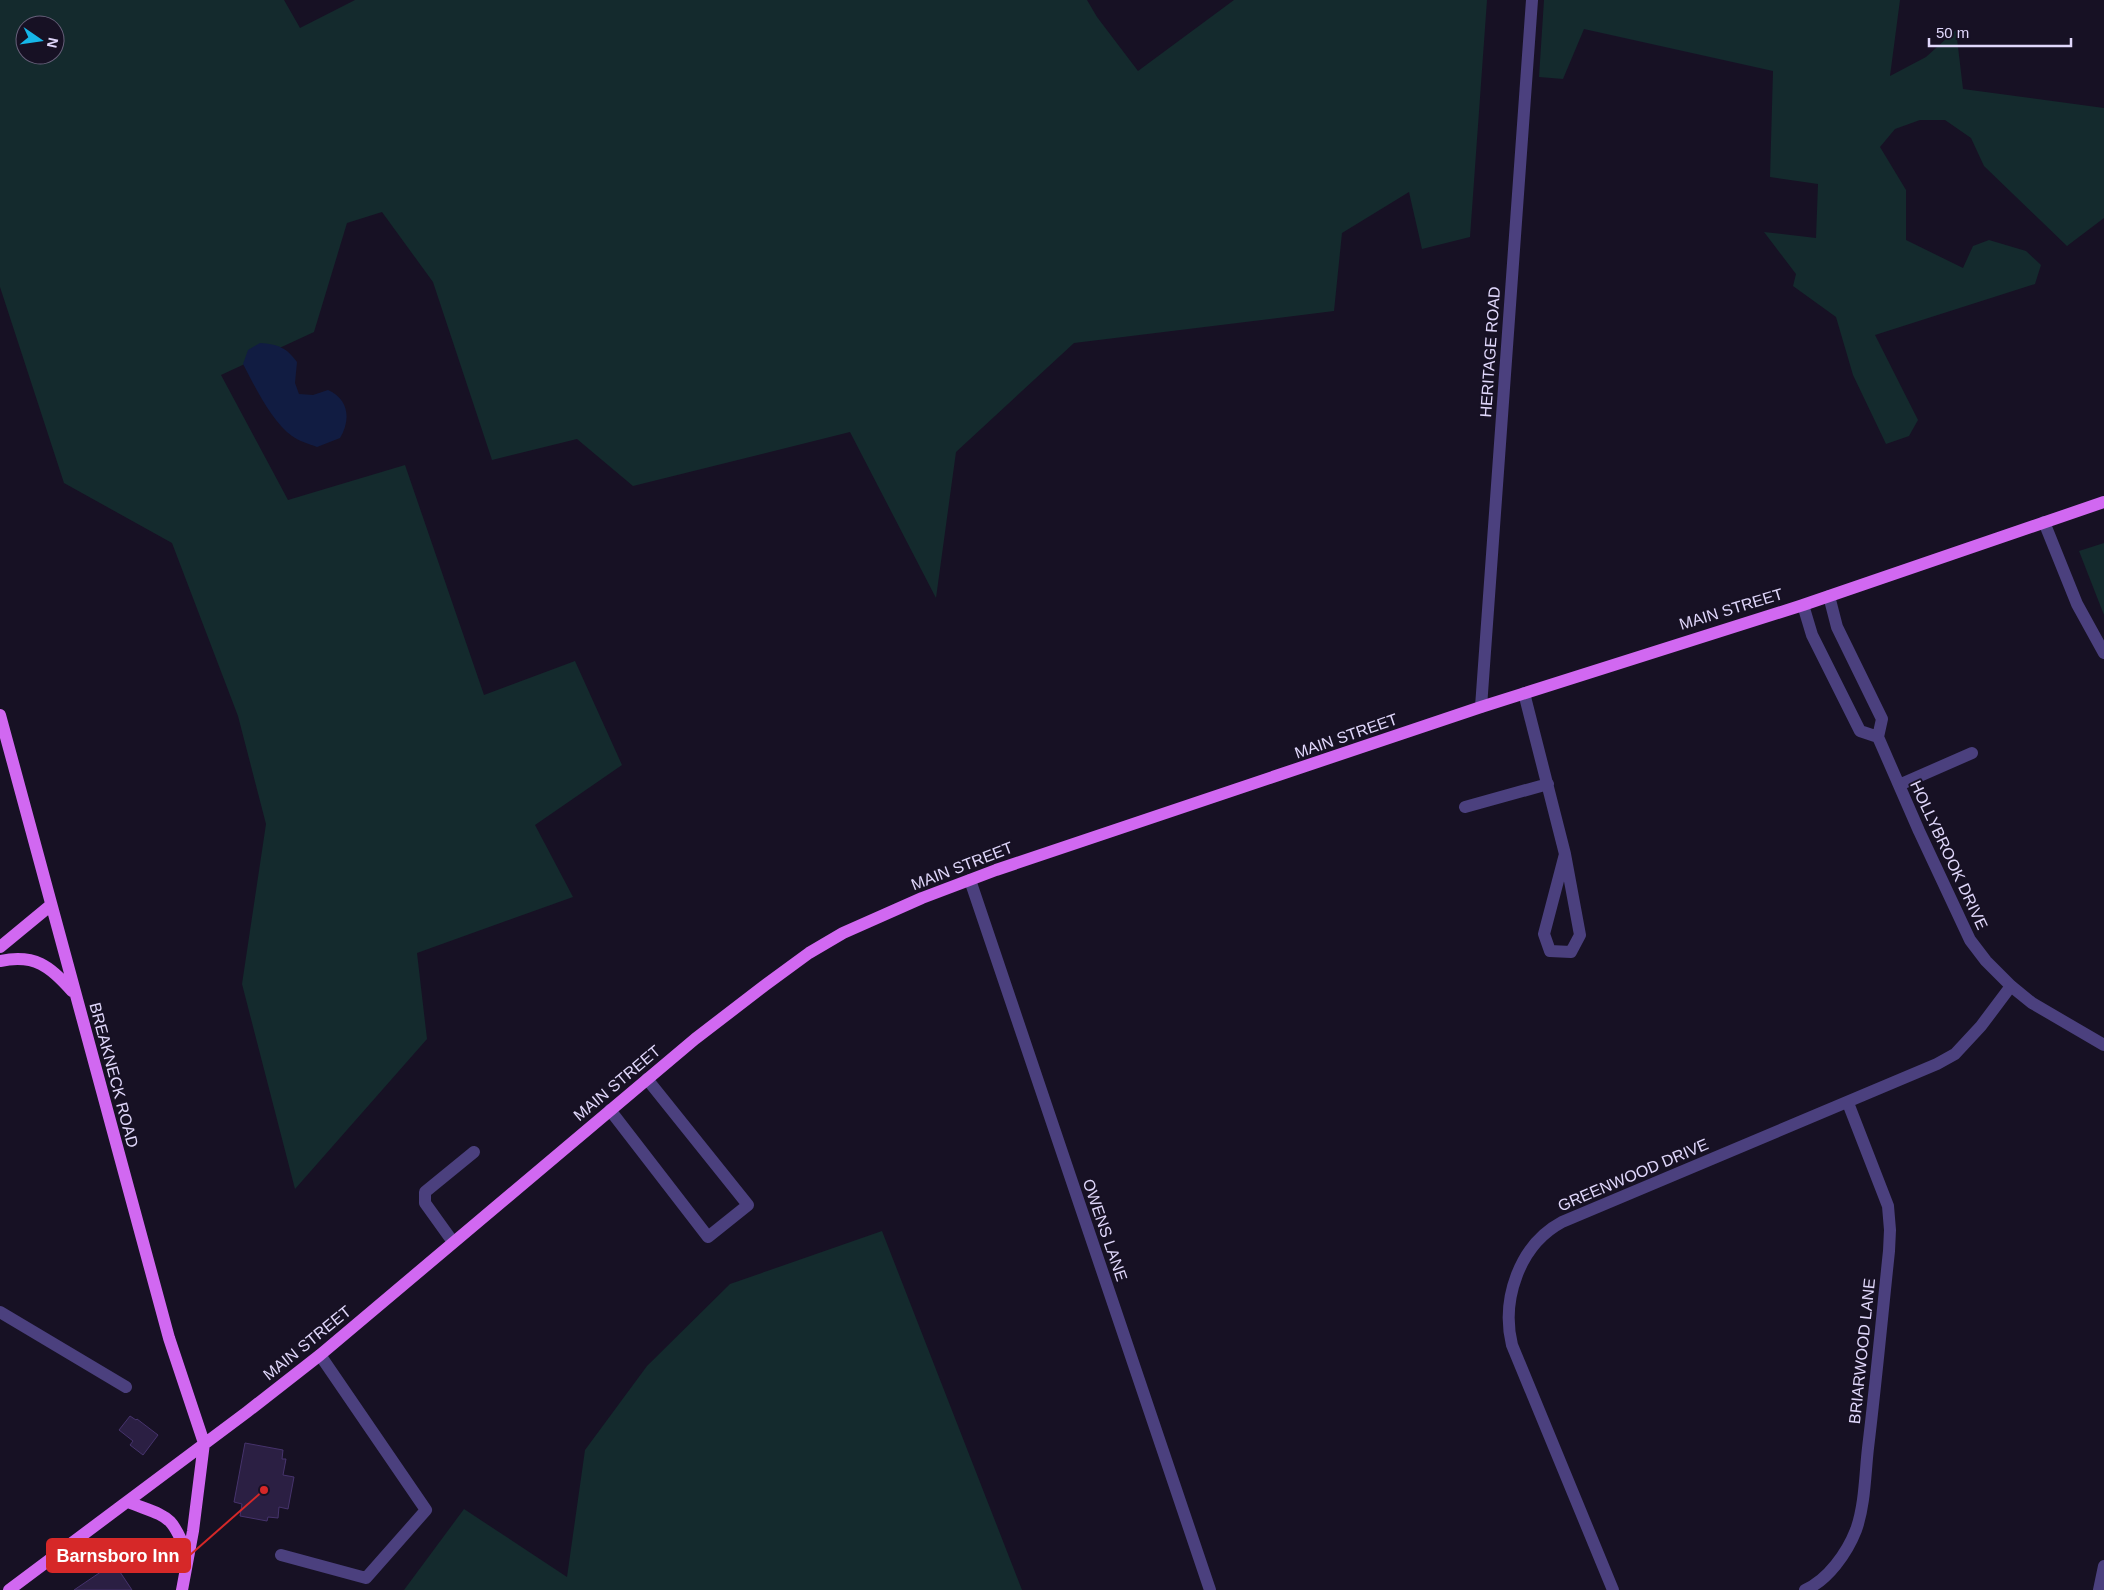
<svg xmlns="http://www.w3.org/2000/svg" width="2104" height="1590" viewBox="0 0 2104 1590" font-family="Helvetica,sans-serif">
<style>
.green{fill:#142a2d;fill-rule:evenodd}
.water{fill:#111c42}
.building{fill:#2b1f43;stroke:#46336c}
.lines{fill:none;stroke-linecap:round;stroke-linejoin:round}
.minor{stroke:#4b407e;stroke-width:12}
.major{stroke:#d168f1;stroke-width:12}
.labels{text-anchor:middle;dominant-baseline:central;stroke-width:4;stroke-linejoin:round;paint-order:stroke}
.street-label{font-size:16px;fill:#e0d7fb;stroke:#171124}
.leader{fill:none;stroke:#d62828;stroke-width:2}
.callout-dot{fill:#d62828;stroke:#171124;stroke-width:2}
.callout{fill:#d62828;stroke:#d62828;stroke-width:2}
.callout-label{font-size:18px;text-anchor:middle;font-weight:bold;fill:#fff}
</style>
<rect width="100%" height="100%" fill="#171124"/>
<path class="green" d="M0 0H284L300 28 355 0H1087L1097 17 1138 71 1234 0H1487L1470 237 1422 249 1409 192 1342 233 1334 311 1074 343 956 452 936 598 850 432 633 486 577 439 492 460 433 282 382 212 347 223 314 332 221 375 288 500 405 465 484 695 575 661 622 765 535 825 573 897 417 953 427 1039 295 1189 242 984 266 824 238 716 172 543 64 483 0 287ZM25 25H55V55H25Z
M1544 0H1900L1890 76 1926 57 1956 30 1963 89 2104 108V218L2067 246 1984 166 1971 138 1945 120H1920L1895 129 1880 147 1906 190V240L1963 268 1973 246 1989 240 2026 251 2041 265 2035 284 1875 335 1918 420 1909 436 1886 444 1853 375 1836 317 1793 286 1796 274 1764 232 1816 238 1818 184 1770 177 1773 71 1584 29 1563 79 1539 77Z
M2104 543V615L2079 551Z
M882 1231 1022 1590H404L464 1509 567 1577 585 1450 647 1366 730 1284Z"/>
<path class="water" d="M260 343C278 344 287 348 297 362L295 383 299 394 313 395 328 390C349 399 351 420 340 438L317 447C309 444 299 441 292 436 272 422 254 385 243 364L248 350Z"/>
<path class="building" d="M130 1416 136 1420 137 1419 158 1435 143 1455 130 1445 133 1441 119 1430Z
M245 1443 283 1450 282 1459H286L283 1475 294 1477 288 1509 279 1507 278 1518 268 1517 267 1521 240 1516 242 1504 234 1502Z
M114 1563 132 1590H74Z"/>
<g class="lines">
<path class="minor" d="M2044 522 2077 604 2104 653
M1829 596 1837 627 1882 719 1878 737 1919 831 1970 940 1986 961 2011 986 2032 1003 2104 1045
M1803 605 1812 635 1860 731 1878 737
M1524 693 1565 854 1580 935 1571 952 1550 951 1544 934 1565 854
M1481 707 1532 0
M1899 785 1972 753
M1465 807 1548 784
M970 880 1210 1590
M610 1110 708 1237 748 1205 647 1079
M453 1242 425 1203V1192L474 1152
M0 1312 126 1387
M281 1555 366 1578 426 1510 320 1355
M1613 1590 1512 1345C1501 1300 1519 1245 1562 1222L1937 1064 1955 1054 1981 1026 2011 986
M1805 1590C1828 1580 1847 1553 1856 1530 1865 1505 1865 1474 1868 1448 1876 1382 1882 1317 1889 1251L1890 1230 1888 1206 1848 1103
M2099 1590 2104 1566"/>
<path class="major" d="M0 715 169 1338 204 1443 193 1531 182 1590
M0 947 51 905
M0 961C35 954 50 966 72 991
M128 1502C169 1518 171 1513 188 1556
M9 1590 247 1412 320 1355 695 1039 764 986 809 953 843 933 922 898 996 870 1481 707 1803 605 2104 502"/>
</g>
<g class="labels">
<g class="street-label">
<text transform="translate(1490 352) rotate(-86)">HERITAGE ROAD</text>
<text transform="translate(1731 609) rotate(-17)">MAIN STREET</text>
<text transform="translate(1346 736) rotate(-19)">MAIN STREET</text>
<text transform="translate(1949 855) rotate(65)">HOLLYBROOK DRIVE</text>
<text transform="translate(962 866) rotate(-21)">MAIN STREET</text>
<text transform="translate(114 1075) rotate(75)">BREAKNECK ROAD</text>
<text transform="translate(617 1083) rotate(-40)">MAIN STREET</text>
<text transform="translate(1633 1175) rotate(-23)">GREENWOOD DRIVE</text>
<text transform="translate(1105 1230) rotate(71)">OWENS LANE</text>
<text transform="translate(307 1343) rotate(-39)">MAIN STREET</text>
<text transform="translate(1862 1351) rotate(-84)">BRIARWOOD LANE</text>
</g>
</g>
<path class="leader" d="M264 1490L190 1555"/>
<circle class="callout-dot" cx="264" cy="1490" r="5"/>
<rect class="callout" x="47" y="1539" width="143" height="33" rx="5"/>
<g class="callout-label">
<text x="118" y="1562">Barnsboro Inn</text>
</g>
<g transform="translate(40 40) rotate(103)"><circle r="24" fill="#171124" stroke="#67607a"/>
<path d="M0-4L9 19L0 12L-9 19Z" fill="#16b6e8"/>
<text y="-8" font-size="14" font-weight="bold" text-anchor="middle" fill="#e0d7fb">N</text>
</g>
<path d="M1929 38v8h142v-8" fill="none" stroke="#e0d7fb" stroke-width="2.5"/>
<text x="1936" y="38" font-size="15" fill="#e0d7fb" stroke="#171124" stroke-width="4" paint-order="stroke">50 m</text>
</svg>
